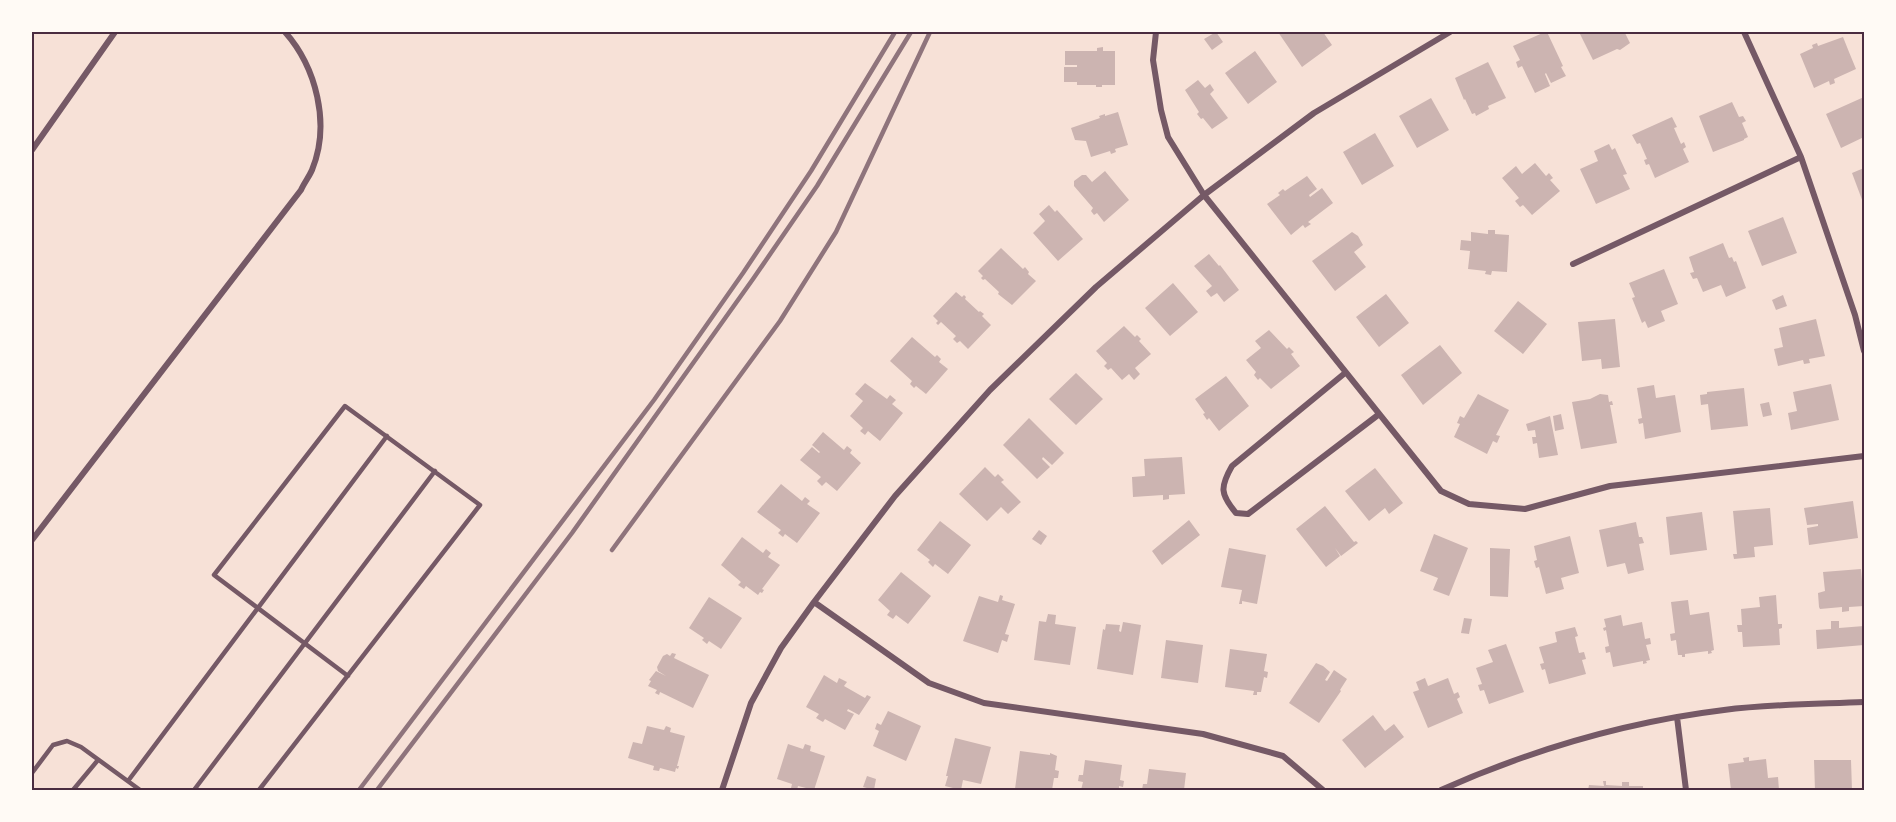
<svg xmlns="http://www.w3.org/2000/svg" width="1896" height="822" viewBox="0 0 1896 822" font-family="Lora,serif">
<style>
.building{fill:#ccb4b1}
.lines{fill:none;stroke-linecap:round;stroke-linejoin:round}
.service{stroke:#755966;stroke-width:4.5}
.minor{stroke:#755966;stroke-width:6}
.rail{stroke:#8f747c;stroke-width:4.5}
.neatline{fill:none;stroke:#4a2c40;stroke-width:2}
</style>
<rect width="100%" height="100%" fill="#f7e1d7"/>
<path class="building" d="M1216 32 1223 42 1212 50 1204 39Z
M1278 32H1323L1332 45 1302 67Z
M1545 32H1547L1563 66 1561 67 1566 76 1551 83 1546 73 1545 74 1550 86 1535 93 1522 66 1518 68 1516 62 1520 60 1513 46Z
M1579 32H1621L1622 34 1625 33 1630 43 1620 50 1617 49 1593 60Z
M1843 37 1849 52 1841 56 1849 52 1856 69 1834 79 1835 83 1830 85 1829 81 1814 88 1800 54 1813 48 1812 45 1817 43 1818 46Z
M1103 47V51H1115V85H1102V87H1096V85H1077V82H1064V67H1077V65H1065V51H1097V48Z
M1255 51 1277 82 1248 104 1225 73Z
M1488 62 1506 98 1488 106 1489 109 1476 116 1475 113 1472 114 1465 99 1464 100 1455 78Z
M1198 80 1205 88 1210 84 1214 90 1210 94 1228 118 1212 129 1203 118 1201 119 1197 114 1199 112 1185 90Z
M1864 97V137L1841 148 1826 114Z
M1431 98 1449 130 1417 148 1399 116Z
M1732 102 1739 117 1743 116 1746 121 1742 123 1748 137 1744 139V140L1713 152 1699 116Z
M1118 112 1128 145 1115 149 1116 152 1111 154 1110 151 1091 157 1086 141 1075 140 1071 128 1100 118 1099 116 1105 114V116Z
M1672 117 1677 127 1674 128 1681 144 1684 142 1686 147 1683 149 1689 162 1655 178 1649 164 1646 165 1644 160 1647 159 1640 143 1637 144 1632 135Z
M1375 133 1394 166 1362 185 1343 152Z
M1609 144 1612 150 1615 148 1627 174 1623 175 1630 189 1596 204 1580 169 1598 161 1594 151Z
M1535 163 1546 176 1549 173 1553 178 1550 180 1560 191 1532 215 1523 205 1520 207 1515 201 1519 198 1502 178 1516 166 1522 174Z
M1864 168V205L1852 173Z
M1105 171 1129 200 1104 222 1097 213 1094 215 1091 211 1093 208 1074 186V181L1082 175H1086L1092 182Z
M1307 176 1317 189 1309 195 1310 197 1322 188 1333 203 1308 222 1311 224 1305 228 1303 225 1291 235 1267 204 1280 195 1278 193 1283 189 1285 191Z
M1049 205 1055 212 1057 210 1083 239 1058 261 1033 233 1045 221 1039 214Z
M1783 217 1797 253 1762 266 1748 231Z
M1488 230H1495V234L1509 235 1507 272 1492 271 1491 275 1485 274 1486 271 1468 269 1470 251 1460 250 1461 240 1471 241V232L1488 234Z
M1352 232 1358 236 1363 245 1354 252 1366 267 1335 291 1312 261Z
M1723 243 1729 258 1732 257 1734 262 1736 261 1746 288 1726 297 1721 285 1703 292 1697 278 1693 279 1690 273 1694 272 1689 257Z
M1001 248 1023 269 1025 267 1029 272 1028 274 1036 281 1012 305 998 294 999 292 985 279 983 280 981 278 983 276 978 271Z
M1209 254 1219 266 1220 265 1239 290 1224 302 1217 293 1211 297 1206 291 1212 286 1194 266Z
M1664 269 1678 304 1661 311 1665 321 1648 328 1645 321 1642 323 1632 298 1635 297 1629 283Z
M1173 283 1198 312 1170 336 1145 308Z
M956 292 962 297 964 295 966 297 965 299 979 312 980 311 984 314 982 316 991 325 968 349 960 341 957 343 953 339 956 336 941 322 938 325 936 323 938 321 933 316Z
M1386 294 1409 323 1379 347 1356 317Z
M1783 295 1787 306 1776 310 1772 300Z
M1518 301 1547 324 1523 354 1494 331Z
M1615 319 1620 367 1602 369 1601 359 1582 361 1578 322Z
M1816 319 1825 356 1809 359 1810 363 1804 364 1803 360 1778 366 1774 349 1783 347 1779 328Z
M1124 326 1135 337 1137 335 1141 339 1139 341 1151 354 1135 368 1140 374 1134 380 1129 374 1122 380 1111 368 1108 370 1104 366 1107 363 1096 351Z
M1269 330 1287 349 1289 347 1294 352 1291 354 1300 366 1271 389 1260 378 1258 380 1254 375 1256 372 1246 360 1261 348 1255 341Z
M912 337 935 357 937 355 941 359 939 362 948 369 926 394 916 386 914 388 910 384 912 381 890 361Z
M1440 345 1462 373 1423 405 1401 375Z
M1076 373 1103 399 1076 425 1049 399Z
M1226 376 1249 406 1219 431 1209 418 1207 420 1203 414 1205 413 1195 399Z
M865 383 887 399 890 395 896 400 892 404 903 413 880 441 868 431 865 435 860 431 863 428 850 416 863 401 855 394Z
M1831 384 1839 420 1791 430 1788 413 1797 411 1793 392Z
M1654 385 1656 398 1675 395 1681 432 1645 439 1643 423 1639 424 1638 419 1642 418 1637 388Z
M1744 388 1748 426 1711 430 1708 404 1701 405 1700 395 1707 394V392Z
M1478 394 1509 410 1496 435 1500 436 1497 443 1493 441 1487 454 1454 437 1460 424 1457 423 1460 416 1464 418Z
M1600 394 1608 395 1609 402 1612 401 1613 405H1610L1617 443 1581 449 1572 402 1590 399Z
M1769 402 1772 415 1763 417 1760 404Z
M1561 414 1564 429 1555 431 1553 416Z
M1550 416 1558 455 1539 458 1537 443 1533 444 1532 437H1536L1535 430 1528 431 1526 424Z
M1029 418 1064 453 1052 465 1043 457 1042 459 1050 467 1037 479 1003 445Z
M823 432 844 450 847 446 852 450 850 453 861 463 837 491 826 482 822 486 817 481 821 477 800 460 812 447 819 453 820 452 812 445Z
M1182 457 1185 494 1169 495V499L1163 500V495L1133 497 1132 477 1145 476 1144 459Z
M985 467 995 477 998 474 1004 480 1001 482 1021 502 1008 514 1001 507 987 521 959 494Z
M1375 468 1403 503 1389 514 1385 508 1369 521 1345 491Z
M781 484 802 501 805 497 810 501 807 504 820 513 797 543 785 534 783 537 778 533 781 530 757 512Z
M1853 501 1858 538 1809 545 1807 528 1818 526V524L1807 525 1804 508Z
M1325 506 1354 542 1356 541 1358 543 1341 556 1335 548 1340 556 1326 567 1296 529Z
M1770 508 1773 545 1754 547 1755 557 1734 559 1733 554H1737L1733 511Z
M1702 512 1707 550 1670 555 1666 517Z
M1189 520 1200 535 1162 565 1152 551Z
M940 521 971 545 948 574 935 564 933 567 928 562 930 560 917 550Z
M1636 522 1639 537H1642L1644 543 1639 544 1644 570 1628 574 1625 563 1607 567 1599 530Z
M1039 530 1047 536 1041 545 1032 539Z
M1434 534 1468 548 1449 596 1433 590 1438 578 1420 571Z
M1570 536 1579 573 1561 578 1564 589 1546 594 1539 567 1536 568 1534 561 1537 560 1534 546Z
M742 537 763 553 766 549 771 553 768 557 780 565 762 589 764 590 762 593 760 592 758 595 746 586 744 589 738 585 741 582 721 565Z
M1229 548 1266 555 1257 604 1242 601V604H1239L1242 590 1221 587Z
M1490 548 1510 549 1508 597 1490 596Z
M1861 569 1864 606 1849 607V611L1842 612V607L1820 609 1819 607 1818 593 1825 591 1823 572Z
M901 572 931 596 908 624 896 615 893 619 887 615 890 611 878 600Z
M1000 595 1003 596 1002 600 1015 604 1005 634 1009 635 1007 642 1002 640 998 653 963 641 979 596 998 602Z
M1776 595 1778 624H1782V628L1779 629 1780 645 1743 647 1742 632H1738L1737 625H1742L1741 609 1760 607 1759 597Z
M709 597 742 618 721 649 709 641 707 644 702 640 704 638 689 628Z
M1688 600 1690 615 1709 612 1714 650 1711 651 1712 653 1708 654V651L1685 654V657H1682V655H1678L1676 640 1671 641 1670 634 1675 633 1671 602Z
M1048 614 1056 615 1055 624 1076 627 1070 665 1034 660 1039 621 1046 622Z
M1621 615 1623 626 1642 622 1645 639 1650 638 1651 644 1646 645 1650 660 1646 661 1647 663 1643 664V661L1613 667 1610 652 1606 653 1605 647 1609 646 1606 630 1604 631 1603 628 1606 627 1604 619Z
M1464 618 1472 619 1469 634 1461 633Z
M1831 621H1839V628L1864 626V645L1817 649 1816 630 1831 629Z
M1123 622 1141 625 1133 675 1097 669 1103 629 1105 630 1106 624 1120 625 1119 631 1121 632Z
M1575 627 1578 636 1575 637 1579 653 1584 652 1586 659 1582 660 1586 674 1549 684 1545 669 1542 670 1540 664 1544 663 1539 647 1557 642 1555 632Z
M1166 640 1203 645 1198 683 1161 678Z
M1506 644 1524 692 1489 704 1484 690 1480 691 1478 685 1482 684 1476 668 1493 662 1488 650Z
M1230 649 1267 654 1264 671 1268 672 1267 678 1264 677 1261 692H1257V695H1253L1254 691 1225 687Z
M672 653 676 654 674 658 709 675 693 708 660 692 659 695 655 693 657 690 648 686 651 681 649 680 656 671 666 676 658 671 657 667 663 656 667 654 670 656Z
M1316 663 1323 666 1330 672 1325 680 1327 681 1334 670 1347 679 1340 690 1341 691 1319 723 1289 703Z
M824 675 837 683 839 678 847 682 844 686 865 698 867 695 871 697 859 715 848 709 847 711 854 714 845 730 825 719 823 722 816 718 819 714 806 707Z
M1425 678 1428 686 1448 678 1454 694 1458 692 1460 697 1457 699 1463 713 1428 728 1413 692 1419 690 1416 682Z
M888 711 921 726 906 761 873 746 879 731 875 729 877 723 881 725Z
M1373 715 1385 731 1394 724 1404 737 1365 768 1342 740Z
M647 726 664 730 666 726 671 728 670 732 685 736 677 766H679L678 769 676 768 675 772 660 768 659 771 653 770 654 766 628 758 633 742 642 744Z
M955 738 991 747 981 784 963 780 961 790 945 786 948 776H946Z
M788 744 803 749 805 744 811 746 810 751 825 756 814 790 798 786 797 790 791 788 792 784 777 779Z
M1020 751 1050 755V753L1057 756 1055 770 1059 771 1058 778H1054L1052 790 1015 789Z
M1749 757V761L1766 759 1768 778 1778 777 1779 790H1731L1728 764 1744 762 1743 758Z
M1085 760 1122 765 1120 780 1124 781 1123 787 1119 786V790H1081L1083 782 1078 781 1079 775H1083Z
M1814 760H1851L1852 790H1815Z
M1149 769 1186 773 1184 790H1142L1143 784H1147Z
M867 776 876 779 874 790 863 787Z
M1603 781H1606V785L1622 786V782H1629V786H1643V790H1588L1589 785 1604 786Z"/>
<g class="lines">
<path class="service" d="M32 773 53 745 67 741 81 747 140 790
M128 781 387 436
M73 790 98 760
M194 790 435 471
M259 790 480 505 345 406 214 575 348 676"/>
<path class="minor" d="M1156 32 1153 60 1161 110 1168 137 1204 195 1441 491 1469 504 1525 509 1610 486 1864 456
M1744 32 1801 157 1855 315 1864 351
M32 150 115 32
M1573 264 1801 157
M1345 373 1232 466C1220 487 1220 494 1236 513L1248 514 1378 415
M32 540 301 190C304 183 309 177 312 170 331 124 316 67 285 32
M814 602 929 683 984 703 1203 734 1283 756 1323 790
M1677 717 1686 790
M722 790 751 703 781 648 814 602 895 496 990 390 1096 287 1204 195 1314 113 1450 32
M1441 790C1531 750 1625 722 1724 710 1770 704 1818 704 1864 702"/>
<path class="rail" d="M612 550 780 321 836 232 930 32
M359 790 654 400 743 273 811 171 895 32
M377 790 572 533 753 279 817 186 911 32"/>
</g>
<rect width="1896" height="822" fill="none" stroke="#fffaf5" stroke-width="66"/>
<rect x="33" y="33" width="1830" height="756" class="neatline"/>
</svg>
